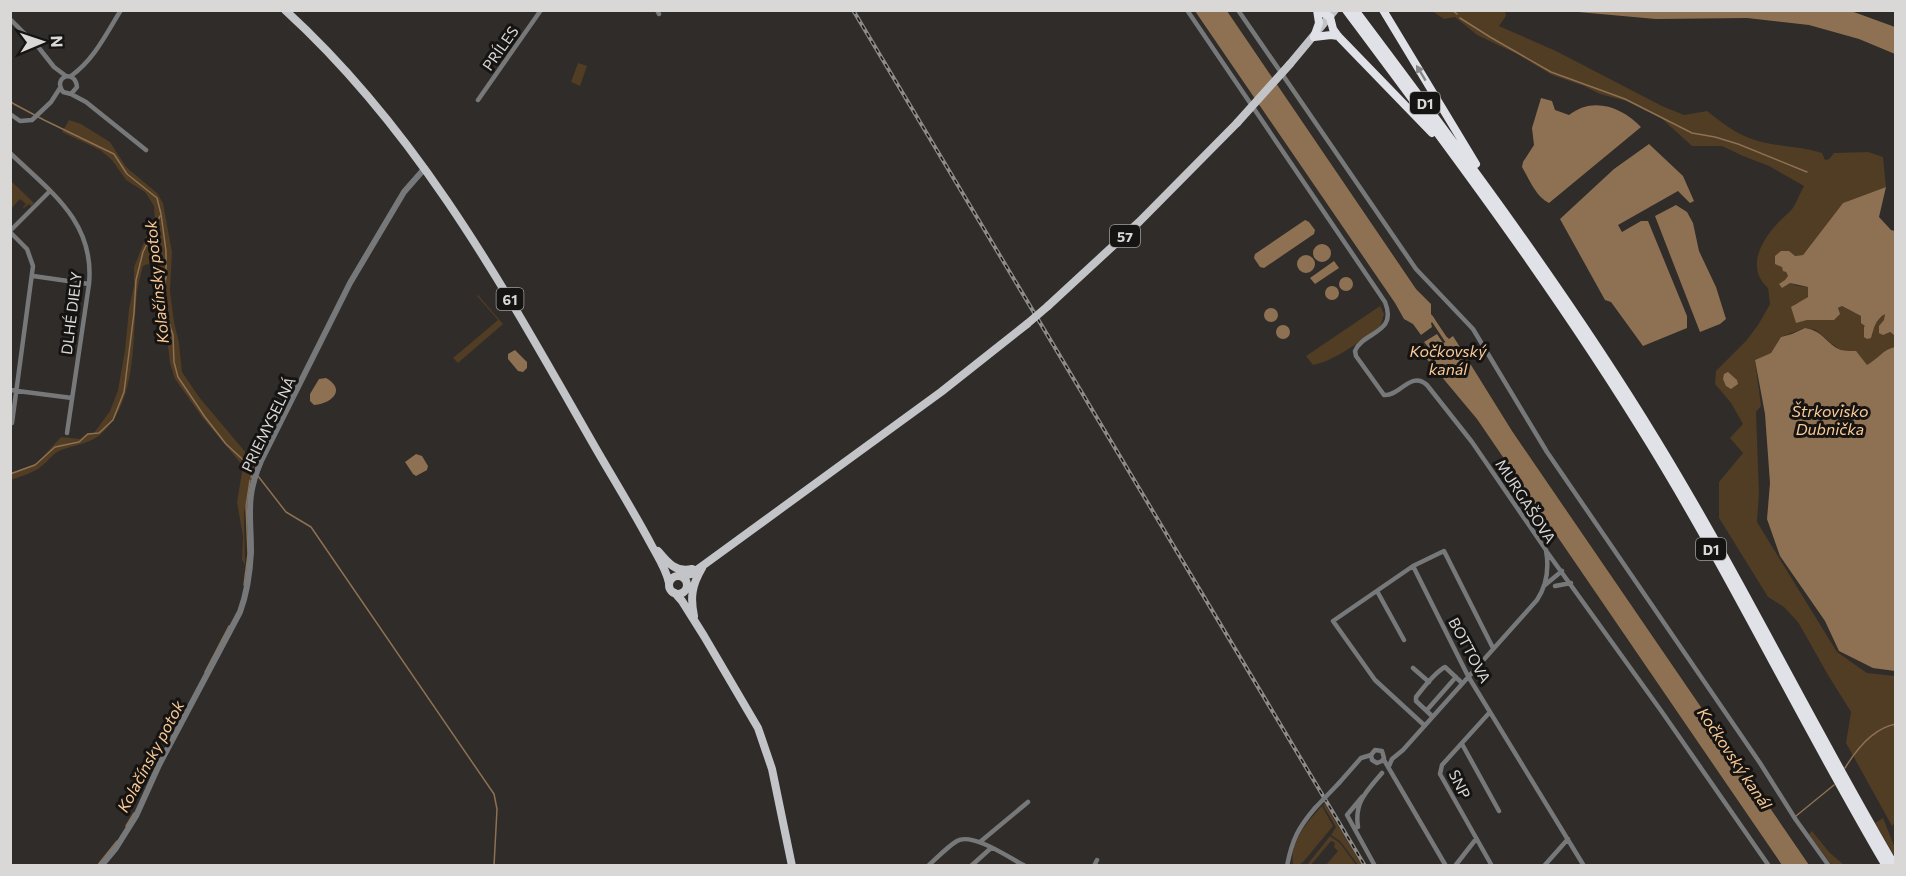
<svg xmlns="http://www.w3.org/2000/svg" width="1906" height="876" viewBox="0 0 1906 876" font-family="Commissioner,sans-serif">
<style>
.green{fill:#513c24}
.water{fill:#8e7152}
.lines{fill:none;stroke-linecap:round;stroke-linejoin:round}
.stream{stroke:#8e7152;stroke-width:1.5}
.canal{stroke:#8e7152;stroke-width:4}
.minor{stroke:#77787a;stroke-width:4.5}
.tertiary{stroke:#77787a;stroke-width:6}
.primary{stroke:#c3c4c8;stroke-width:8}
.motorway{stroke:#e1e2e7;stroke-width:8}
.rail-casing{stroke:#8d8b88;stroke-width:4}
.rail{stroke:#161413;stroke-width:1.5;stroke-dasharray:4.5;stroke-linecap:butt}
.minor-bridge{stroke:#77787a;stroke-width:4.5}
.primary-bridge{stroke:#c3c4c8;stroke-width:8}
.oneway{fill:#868588}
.labels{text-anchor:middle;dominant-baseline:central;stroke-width:6;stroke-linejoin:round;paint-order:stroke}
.shield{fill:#161413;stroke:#9f9d9c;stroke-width:1.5}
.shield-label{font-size:14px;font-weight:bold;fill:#dad8d6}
.street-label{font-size:15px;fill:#dad8d6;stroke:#161413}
.water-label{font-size:16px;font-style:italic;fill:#fbca96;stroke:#161413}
</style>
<rect width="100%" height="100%" fill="#2f2c29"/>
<path class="green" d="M1432 11H1505L1506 16 1499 26 1556 51 1662 106 1684 115 1707 111C1721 122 1735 133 1752 139 1773 147 1799 145 1822 153L1825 160 1829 159 1834 153 1868 152 1883 157 1886 187 1843 203 1803 255 1795 256 1782 267 1788 276 1786 280C1793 286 1799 286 1808 287V297L1803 301 1795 304 1796 323 1806 320 1826 319 1842 306 1861 316 1865 326 1872 331 1877 320 1885 314C1886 322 1884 330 1894 335L1895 347C1882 350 1877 360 1867 366L1856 352 1841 350 1832 344 1816 330 1805 328 1781 337 1771 353 1755 360 1761 406 1756 412 1759 493 1757 522 1837 652 1867 673 1895 676 1896 821 1892 826 1846 743 1851 712 1828 675 1798 622 1784 607 1768 597 1719 518V482L1743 453 1730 438 1743 424 1731 403 1715 384 1716 371 1746 341 1758 325 1770 304 1768 288C1747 269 1759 244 1776 225 1781 219 1788 214 1793 208 1797 201 1800 193 1804 186L1769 166 1743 156 1722 146H1692L1661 118 1626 101 1600 94 1584 86 1552 75 1517 54 1477 35 1455 17 1444 19Z
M578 63 587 66 580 86 571 82Z
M69 120 81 124 110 142 126 167 157 193 163 203 172 252 170 291 174 322 179 343 182 372 199 397 247 454 260 453 250 477 244 513 245 565 242 559 243 537 237 502 243 466 202 417 175 379 170 363 159 269 150 263 143 266C141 274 138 284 137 293 132 338 138 403 100 435 86 446 70 445 57 452 50 457 44 466 36 470 29 474 19 477 11 480V473L37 463 61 437 80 439 87 433H94L110 411 118 390 125 350 129 309 134 285V267L146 237 155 222 154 206 145 192 126 180 112 160 100 150 62 132Z
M10 180 34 203 31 206 29 204 24 208 23 207 26 204 20 199 11 209Z
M478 295 503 324 458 363 453 358 498 320 477 296Z
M1380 306 1384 314 1380 328C1361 340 1335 361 1313 365L1306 356Z
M1325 804 1358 859 1362 865H1358L1340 841 1331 835 1336 827 1323 805Z
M1322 806 1333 826 1304 861 1299 865 1293 864C1289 842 1308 821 1322 806Z
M1883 818 1895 848V857L1875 823Z
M1812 831 1829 852 1844 865H1833L1830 863 1809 834Z
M1330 836 1340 843 1356 865H1326L1338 851 1334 847 1335 843 1331 841 1311 865H1307Z"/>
<path class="water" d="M1195 11H1227L1416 289 1431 304V314L1435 320 1431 323 1432 327 1421 335 1413 324 1404 319 1395 303Z
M1567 11H1851L1895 27V54L1859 39 1809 25 1747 18 1656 19Z
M1541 98 1552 101 1555 110 1569 115C1593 96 1622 107 1641 127L1549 203C1536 197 1529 179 1522 167L1523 162 1534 145 1532 128Z
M1649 144 1683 176 1694 201 1690 203 1678 191 1618 225 1622 232 1641 221H1648L1687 316V328L1643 346 1611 302 1605 300 1560 219 1614 169Z
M1886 187 1879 217 1891 230 1895 231V341H1894V335L1890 332 1883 335 1879 333V326L1884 320 1885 314C1875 320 1874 328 1871 338L1867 339 1864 337V327L1865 326 1861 323V316L1842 306 1838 308 1840 314 1834 320H1807L1796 323 1791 307 1808 297V287L1790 283 1782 288 1779 284 1785 280 1788 276 1786 272 1783 271 1782 267 1775 264V256L1781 251H1789L1795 256 1803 255 1843 203Z
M1676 205 1687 212 1693 223 1699 251 1716 287 1726 319 1720 324 1700 332 1655 216Z
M1305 220 1309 222 1315 230 1314 234 1264 268 1260 267 1254 258 1255 254Z
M1313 253a9 9 0 1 1 18 0a9 9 0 1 1-18 0Z
M1297 264a9 9 0 1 1 18 0a9 9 0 1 1-18 0Z
M1334 261 1339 268 1315 284 1310 278Z
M1339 284a7 7 0 1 1 14 0a7 7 0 1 1-14 0Z
M1325 293a7 7 0 1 1 14 0a7 7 0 1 1-14 0Z
M1264 315a7 7 0 1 1 14 0a7 7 0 1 1-14 0Z
M1276 332a7 7 0 1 1 14 0a7 7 0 1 1-14 0Z
M1805 328C1824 331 1826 344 1841 350 1846 351 1852 351 1856 351L1867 365C1877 360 1883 349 1895 347V671L1873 668 1839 651 1825 621 1780 556 1767 519 1770 483 1765 414 1755 360 1771 353 1781 337 1792 334Z
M1437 334 1443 343 1446 342 1444 339 1447 337 1449 339 1453 336 1512 431 1809 865H1782L1477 419 1426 358 1422 352 1428 347 1424 342Z
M515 350 527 362V368L523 372 518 371 508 359V354Z
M1728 372 1737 380 1738 384 1731 389 1726 386 1723 379 1724 374Z
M326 378C347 390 331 404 314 405L310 401V394L319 379Z
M416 454 422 456 428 466 427 470 416 476 413 474 405 462Z"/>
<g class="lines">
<path class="stream" d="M1452 10 1457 14
M1460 18 1490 37 1551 72 1625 99 1692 133 1715 137 1738 144 1807 172
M10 101 14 104 44 120 114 154 127 174 157 198 161 214 166 251V277L164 290 167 317 173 335 174 362 178 377 205 417 226 444 253 469 251 478
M10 474 35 465 55 447 79 442 88 434 99 433 113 420 124 392 134 313 136 280 143 252 160 216
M258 476 286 512 311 527 494 794 497 809 494 866
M244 585 248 554 246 506 250 480
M205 672 229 626
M1845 768C1856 750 1873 728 1896 724
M1796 816 1834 785
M126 826 134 813
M97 866 117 841"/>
<path class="canal" d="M1431 317 1447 341"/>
<path class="minor" d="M657 10 659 14
M1187 10 1385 302C1398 334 1363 331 1355 351L1356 356 1384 395C1399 397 1411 370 1427 385L1472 442 1546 550C1549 567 1547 585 1537 600L1403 750 1392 759 1389 766
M1238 10 1416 269 1473 329 1547 452 1760 763 1796 820 1829 866
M10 19 39 48 54 67 66 76
M71 76C94 60 106 34 121 10
M71 94 77 87C75 68 52 77 63 92L71 94 86 102 146 150
M478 100 541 10
M10 114 20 121 32 120 51 102 60 88
M10 153C51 192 95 222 89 284L67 433
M10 231 50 191
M10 232 27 249 33 266 12 423
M33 276 89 284
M10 390 72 398
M1547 552 1662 712 1769 866
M1413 566 1468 676 1584 866
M1545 585 1562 571
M1555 586 1571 583
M1377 591 1404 640
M1413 668 1429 682
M1427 710 1456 677
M1490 712 1442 765 1440 774 1492 866
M1432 716 1416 701V697C1424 687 1434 673 1445 667L1462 683
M1424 725 1375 680 1333 621 1413 566 1444 551 1493 648
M1462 744 1499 811
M1384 760 1446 866
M1339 783 1361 758 1371 755 1375 750 1382 751 1384 758 1382 761 1377 763 1372 760 1371 755
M1362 797 1347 815 1375 866
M1358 827C1354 802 1367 791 1382 773
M980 842 1028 802
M928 866C937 858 947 847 957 841 972 832 1010 858 1025 866
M971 866 991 848
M1094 866 1097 860
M1287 866C1292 840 1298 828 1315 808
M1455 866 1476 839
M1544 866 1568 839"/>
<path class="tertiary" d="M101 866 116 848 136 816 159 765 240 612C247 593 250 572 251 552 251 515 245 498 261 461L350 283 404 192 425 168"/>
<path class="primary" d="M285 10C421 134 505 290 595 447 614 480 634 512 652 546 658 557 666 569 669 583
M1290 64 1335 10
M1048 306 1139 222 1237 123
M658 551C668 563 676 573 692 569
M669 585a9 9 0 1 1 18 0a9 9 0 1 1-18 0Z
M681 576 691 574 705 564 941 392 1027 324
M675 593 682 601 704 636 758 728 772 769 792 866
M694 616C690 597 692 585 702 568"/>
<path class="motorway" d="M1318 10 1330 17 1333 29 1338 36 1432 133
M1346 10C1452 152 1558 293 1650 444 1734 581 1804 727 1886 866
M1355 10C1460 150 1565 290 1656 439 1741 578 1812 725 1895 866
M1383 10 1476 164
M1314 37 1319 23 1317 10
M1314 37 1331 35 1338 36"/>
<defs>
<path id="rail" d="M853 10 1365 866"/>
</defs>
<use href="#rail" class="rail-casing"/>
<use href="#rail" class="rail"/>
<path class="minor-bridge" d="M1315 808 1339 783"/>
<path class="primary-bridge" d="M1237 123 1290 64
M1027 324 1048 306"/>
</g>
<defs><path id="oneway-solid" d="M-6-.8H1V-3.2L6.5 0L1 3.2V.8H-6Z" transform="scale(1.5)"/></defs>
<use class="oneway" href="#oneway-solid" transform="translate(1421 73) rotate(-121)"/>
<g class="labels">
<g class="shield">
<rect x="1410" y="92" width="30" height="22" rx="4.5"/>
<rect x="1110" y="225" width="30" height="22" rx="4.5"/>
<rect x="496.5" y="288" width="27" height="22" rx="4.5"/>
<rect x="1696" y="538" width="30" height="22" rx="4.5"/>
</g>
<g class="shield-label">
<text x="1425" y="103">D1</text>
<text x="1125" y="236">57</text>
<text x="510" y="299">61</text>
<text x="1711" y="549">D1</text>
</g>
<g class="street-label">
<text transform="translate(500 48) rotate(-55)">PRÍLES</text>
<text transform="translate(71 313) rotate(-83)">DLHÉ DIELY</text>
<text transform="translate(268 424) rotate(-64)">PRIEMYSELNÁ</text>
<text transform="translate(1526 501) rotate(57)">MURGAŠOVA</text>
<text transform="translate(1470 650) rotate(62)">BOTTOVA</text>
<text transform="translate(1460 784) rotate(64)">SNP</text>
</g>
<g class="water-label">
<text transform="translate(156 282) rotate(-96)">Kolačínsky potok</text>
<text x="1448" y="350">Kočkovský<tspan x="1448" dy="18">kanál</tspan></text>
<text x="1830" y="410">Štrkovisko<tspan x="1830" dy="18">Dubnička</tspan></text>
<text transform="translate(150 756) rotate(-62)">Kolačínsky potok</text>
<text transform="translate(1735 758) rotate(56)">Kočkovský kanál</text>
</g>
</g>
<rect width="1906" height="876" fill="none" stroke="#dad8d6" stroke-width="24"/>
<g transform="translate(42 42) rotate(88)" stroke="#161413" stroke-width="4.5" paint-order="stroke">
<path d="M0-4.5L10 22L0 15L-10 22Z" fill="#dad8d6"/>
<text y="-9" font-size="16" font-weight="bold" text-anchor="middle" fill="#dad8d6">N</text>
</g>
</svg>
